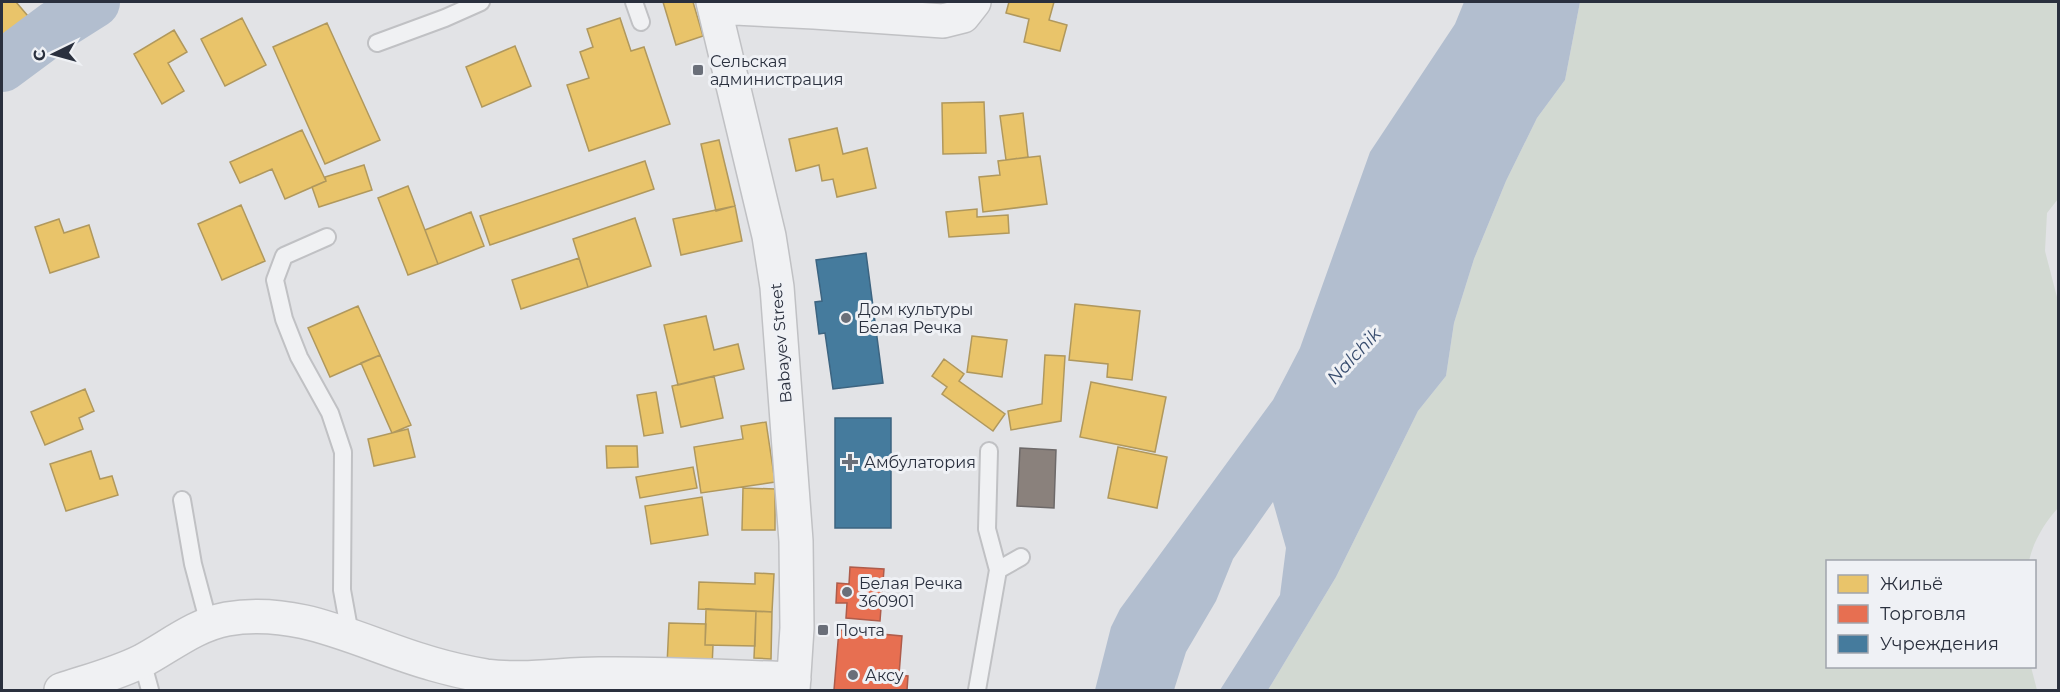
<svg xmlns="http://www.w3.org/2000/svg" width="2060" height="692" viewBox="0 0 2060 692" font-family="Montserrat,sans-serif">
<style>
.green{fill:#d2d9d2}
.water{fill:#b2becf}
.homes{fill:#e9c46a;stroke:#b0985d;stroke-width:1.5}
.shops{fill:#e76f51;stroke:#ae5c4b;stroke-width:1.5}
.public{fill:#457b9d;stroke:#3d6480;stroke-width:1.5}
.industry{fill:#8a817c;stroke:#6d6969;stroke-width:1.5}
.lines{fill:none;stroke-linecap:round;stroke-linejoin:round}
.river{stroke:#b2becf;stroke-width:52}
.service-casing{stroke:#c0c1c4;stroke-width:20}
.minor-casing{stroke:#c0c1c4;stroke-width:36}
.service{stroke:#f0f1f3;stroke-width:16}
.minor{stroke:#f0f1f3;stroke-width:33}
.poi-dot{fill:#6a6f79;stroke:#eff1f5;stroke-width:2}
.labels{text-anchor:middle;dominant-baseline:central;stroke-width:6;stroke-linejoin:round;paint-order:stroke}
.poi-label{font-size:16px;fill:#2a303e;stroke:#eff1f5;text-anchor:start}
.street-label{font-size:16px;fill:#2a303e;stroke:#eff1f5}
.water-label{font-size:18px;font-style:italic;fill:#374c6e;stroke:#eff1f5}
</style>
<rect width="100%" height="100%" fill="#e2e3e6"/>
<path class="green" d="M1580 2H2058V199L2047 213 2045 251 2058 301V508C2045 522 2033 542 2029 561L1828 562V666L2031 667 2037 690H1268L1336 577 1418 411 1446 376 1454 323 1474 259 1506 181 1537 118 1565 80Z"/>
<path class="water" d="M1464 2H1580L1565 80 1537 118 1506 181 1474 259 1454 323 1446 376 1418 411 1336 577 1268 690H1220L1280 595 1286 548 1273 502 1233 559 1216 601 1186 652 1174 690H1095L1111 627 1120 609 1273 400 1300 348 1370 152 1455 24Z"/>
<path class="homes" d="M2 2H16L33 22 2 47Z
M663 2H693L703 36 676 45Z
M1009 2H1054L1049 20 1067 25 1060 51 1024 42 1029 19 1006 13Z
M242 18 266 65 225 86 201 39Z
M620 18 631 51 644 47 670 124 589 151 567 85 589 78 580 52 593 47 587 29Z
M327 23 380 140 325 164 273 47Z
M174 30 187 52 168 63 184 91 162 104 134 54Z
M515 46 531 86 482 107 466 67Z
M984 102 986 153 943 154 942 103Z
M1023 113 1028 157 1006 160 1000 116Z
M837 128 843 154 867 148 876 188 837 197 833 179 822 181 819 165 796 171 789 139Z
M302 130 326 181 285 199 272 169 240 183 230 162Z
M719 140 735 206 716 211 701 144Z
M1040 156 1047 204 983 212 979 177 1000 175 998 161Z
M645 161 654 189 490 245 480 216Z
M364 165 372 190 319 207 312 187 326 181 325 177Z
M408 186 438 264 408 275 378 198Z
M241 205 265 261 222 280 198 224Z
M735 206 742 241 681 255 673 219Z
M977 209V217L1008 215 1009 233 949 237 946 212Z
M471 212 484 246 438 264 425 230Z
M635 218 651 266 588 287 573 239Z
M59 219 64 233 89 225 99 257 50 273 35 227Z
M579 258 588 287 521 309 512 280Z
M1075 304 1140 311 1132 380 1107 377 1108 364 1069 360Z
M358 306 380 355 330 377 308 328Z
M706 316 714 350 738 344 744 369 678 385 664 325Z
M972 336 1007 340 1002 377 967 372Z
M380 355 411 425 392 433 361 363Z
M1045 355 1065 356 1061 421 1011 430 1008 411 1042 404Z
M944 359 964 374 959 381 1005 414 993 431 942 394 947 387 932 376Z
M714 376 723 418 681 427 672 386Z
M1091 382 1166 397 1155 452 1080 437Z
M85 389 94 411 79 418 83 429 45 445 31 412Z
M656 392 663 433 644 436 637 395Z
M766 422 775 482 701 493 694 447 743 439 741 426Z
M408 429 415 457 374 466 368 439Z
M606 446H637L638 467 607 468Z
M1118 447 1167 457 1157 508 1108 498Z
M91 451 100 479 112 476 118 495 66 511 50 464Z
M693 467 697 488 640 498 636 477Z
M743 488 775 489V530H742Z
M702 497 708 535 651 544 645 506Z
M755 573 774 574 772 612 698 609 699 582 755 584Z
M706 609 756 611 755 646 705 645Z
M756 611 772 612 771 659 754 658Z
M669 623 706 624 705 645H713L712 667 667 665Z"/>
<path class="shops" d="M850 567 884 569 880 621 846 618 847 603H836L837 583 849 584Z
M839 630 902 636 899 675 908 676 907 690H834Z"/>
<path class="public" d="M866 253 883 383 833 389 825 333 819 334 815 302 822 301 816 260Z
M835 418H891V528H835Z"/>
<path class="industry" d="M1020 448 1056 450 1054 508 1017 506Z"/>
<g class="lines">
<path class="river" d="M2 66 56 26 94 2"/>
<defs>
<path id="service" d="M634 2 641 22
M377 43 445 18 481 2
M327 237 284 256 275 280 284 319 299 357 330 413 343 452 342 590 350 634
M989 451 987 529 998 570
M182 500 193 564 209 624
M142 661 150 690
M977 690 998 570 1021 557"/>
<path id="minor" d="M713 2 769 236 777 287 796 541 797 628 793 690
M715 7 814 12 943 21 963 16 974 2
M61 690C88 681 116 674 142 661 170 646 195 625 227 619 302 606 364 645 433 664 450 669 468 673 486 676 523 681 562 674 599 674 664 673 729 677 794 679"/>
</defs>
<use href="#service" class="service-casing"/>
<use href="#minor" class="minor-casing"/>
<use href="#service" class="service"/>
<use href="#minor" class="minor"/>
</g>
<g class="poi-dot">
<rect x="692" y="64" width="12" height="12" rx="3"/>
<circle cx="846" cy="318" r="6"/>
<path d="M847 453h6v6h6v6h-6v6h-6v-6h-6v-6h6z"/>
<circle cx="847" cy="592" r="6"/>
<rect x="817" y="624" width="12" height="12" rx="3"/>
<circle cx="853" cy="675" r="6"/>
</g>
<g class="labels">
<g class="poi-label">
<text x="710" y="61">Сельская<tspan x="710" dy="18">администрация</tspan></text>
<text x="858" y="309">Дом культуры<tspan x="858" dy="18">Белая Речка</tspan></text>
<text x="864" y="462">Амбулатория</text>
<text x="859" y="583">Белая Речка<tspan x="859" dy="18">360901</tspan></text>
<text x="835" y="630">Почта</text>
<text x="865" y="675">Аксу</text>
</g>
<g class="street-label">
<text transform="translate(781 343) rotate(-95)">Babayev Street</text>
</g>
<g class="water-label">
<text transform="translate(1354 356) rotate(-47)">Nalchik</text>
</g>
</g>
<rect width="2060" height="692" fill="none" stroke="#2a303e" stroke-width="6"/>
<rect x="1826" y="560" width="210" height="108" fill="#eff1f5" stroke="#a0a4ac" stroke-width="1.5"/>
<rect x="1838" y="575" width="30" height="18" fill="#e9c46a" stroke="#a0a4ac" stroke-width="1.5"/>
<text x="1880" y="590" font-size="18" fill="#2a303e">Жильё</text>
<rect x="1838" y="605" width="30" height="18" fill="#e76f51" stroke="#a0a4ac" stroke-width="1.5"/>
<text x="1880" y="620" font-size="18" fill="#2a303e">Торговля</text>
<rect x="1838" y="635" width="30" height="18" fill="#457b9d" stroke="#a0a4ac" stroke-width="1.5"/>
<text x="1880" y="650" font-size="18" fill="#2a303e">Учреждения</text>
<g transform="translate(54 54) rotate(265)" stroke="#eff1f5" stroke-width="4.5" paint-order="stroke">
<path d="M0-4.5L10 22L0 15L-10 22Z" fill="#2a303e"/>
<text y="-9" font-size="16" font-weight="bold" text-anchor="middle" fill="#2a303e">С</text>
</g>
</svg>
